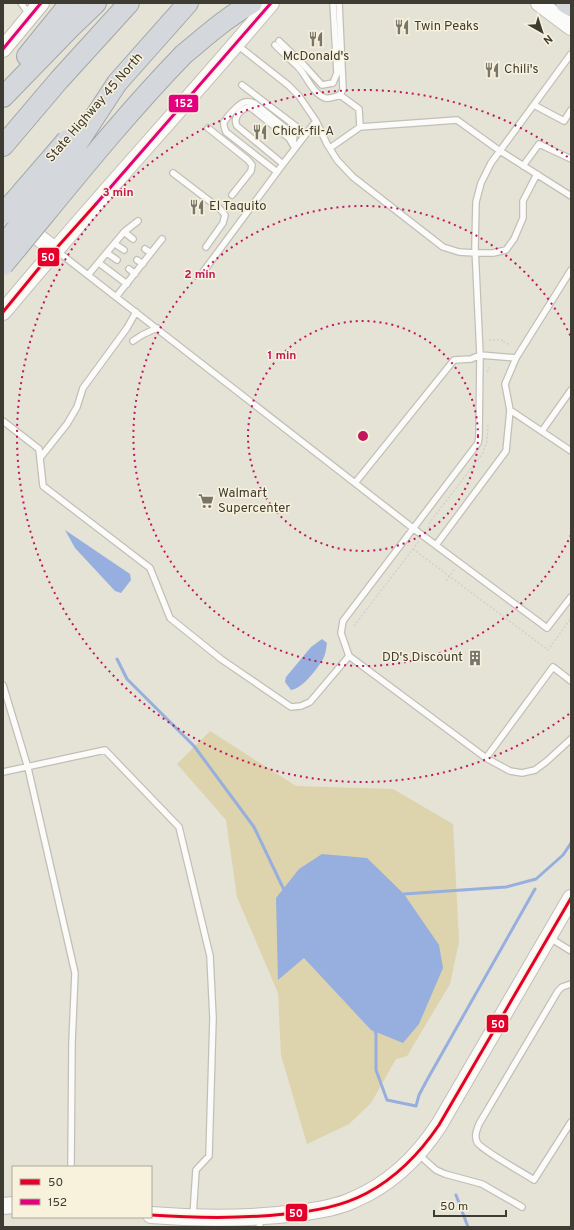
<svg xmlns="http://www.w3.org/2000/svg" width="574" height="1230" viewBox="0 0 574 1230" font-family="Overpass,sans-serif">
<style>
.green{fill:#ddd3ac}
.water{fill:#97afde}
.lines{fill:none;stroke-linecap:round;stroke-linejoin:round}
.stream{stroke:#97afde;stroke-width:3}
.lane-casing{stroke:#c2bfb6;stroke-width:8}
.secondary-casing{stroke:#c2bfb6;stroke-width:18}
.highway-casing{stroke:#a4a7a8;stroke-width:22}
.path{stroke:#d2d1ce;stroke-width:1.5;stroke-dasharray:2 2;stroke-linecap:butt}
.lane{stroke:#fbfbf9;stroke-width:5.5}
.secondary{stroke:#fbfbf9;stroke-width:16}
.highway{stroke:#d4d7dc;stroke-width:20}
.highway-bridge-casing{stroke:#a4a7a8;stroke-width:22;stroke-linecap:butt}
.highway-bridge{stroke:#d4d7dc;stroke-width:20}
.bus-1-casing{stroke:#f8f2dd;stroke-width:6}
.bus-2-casing{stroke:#f8f2dd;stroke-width:6}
.bus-1{stroke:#e4002b;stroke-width:3}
.bus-2{stroke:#e5007d;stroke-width:3}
.ring{fill:none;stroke:#c2185b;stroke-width:2;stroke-dasharray:2 4}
.labels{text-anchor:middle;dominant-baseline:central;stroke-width:3;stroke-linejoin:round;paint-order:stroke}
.poi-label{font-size:13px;fill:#3d3b32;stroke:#f8f2dd;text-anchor:start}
.street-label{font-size:13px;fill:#3d3b32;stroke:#f8f2dd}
.centre{fill:#c2185b;stroke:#f8f2dd;stroke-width:2}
.ring-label{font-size:12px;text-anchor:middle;font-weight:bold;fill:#c2185b;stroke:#f8f2dd;stroke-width:3;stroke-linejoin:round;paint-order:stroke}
.line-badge{stroke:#f8f2dd;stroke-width:1.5}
.badge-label{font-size:11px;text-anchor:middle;font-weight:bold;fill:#fff}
</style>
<rect width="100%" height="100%" fill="#e5e2d6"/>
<path class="green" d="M210 731 296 786 393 789 453 824 459 942 450 984 407 1056 396 1059 371 1103 349 1124 307 1144 281 1055 278 993 237 897 226 820 177 764Z"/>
<path class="water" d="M65 530 130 574 131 580 121 593 115 591 75 548Z
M322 639 327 643C326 648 326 654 323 659 318 668 302 689 291 690L285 682 286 677 311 647Z
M322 854 367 858 404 894 439 945 443 968 419 1024 403 1043 371 1030 304 958 278 980 276 898 299 869Z"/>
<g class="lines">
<path class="stream" d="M117 659 127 679 194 746 254 827 285 892
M402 896 404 894 506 887 536 879 563 855 571 843
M374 1029 376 1033V1070L387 1100 416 1106 419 1095 427 1080 535 889
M456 1195 468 1227"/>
<defs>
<path id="lane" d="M21 3 29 14
M279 41 302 63 322 85 333 83 337 73 333 3
M236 44 288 85 299 96 316 121 327 144 337 160 353 177 443 247 459 252 475 253H493L506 250 514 239 523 218V201L537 174
M275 45C283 53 291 60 298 67 307 76 312 93 325 98 330 99 335 97 340 95L343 89 339 3
M242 85 306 134
M340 95 359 109 360 127
M534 105 564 121 571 110
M208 128 248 160 252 165 251 171 232 195
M330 148 360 127 457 120 500 151 571 196
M283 164 237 126C232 117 242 108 250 107L289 138 293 145
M523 166 539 144 571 159
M277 172 226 132C225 129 223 126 224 122 227 117 239 103 245 102 248 101 251 102 254 103L294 135 293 144
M173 173 220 209 225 215 223 223 206 247
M124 232 133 239
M115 244 124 250
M145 249 151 253
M57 251 414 529 547 628 571 597
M107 253 117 260
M137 260 143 264
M99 263 127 284
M129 269 135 274
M203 272 283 164 316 121
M88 275 124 232 138 221
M116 297 162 239
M133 341 142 335 157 328
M510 410 571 451
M3 421 39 449 43 486 150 568 170 618 221 659 291 707 301 706 310 702 349 656 341 633 343 621 478 443 479 437 480 355 475 247 476 202 481 183 491 163 571 54
M542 431 571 390
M40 458 67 424 77 407 83 388 127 328 136 312
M355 483 454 360 471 359 480 355 516 358 571 270
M436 545 506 451 510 410 505 384 516 358
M349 656 486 758 510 771 522 773 535 770 547 761 571 739
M3 685 28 768 75 973 72 1043 71 1167
M486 758 553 667 571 681
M3 772 105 750 179 827 210 956 213 1018 209 1156 196 1170 193 1216
M550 938 571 951
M571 984 562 987 558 991 479 1124C477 1130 474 1135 477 1142 481 1150 524 1173 534 1180L571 1122
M418 1154 436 1170 445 1174 482 1184 522 1207
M259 1227 262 1217"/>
<path id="secondary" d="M539 3 571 27
M3 49 41 3
M22 225 55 250
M3 312C90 207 183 107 271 3
M3 1206 13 1205
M151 1215C200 1219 248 1219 297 1213 315 1211 336 1208 353 1200 389 1185 418 1157 439 1125L571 898"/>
<path id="highway" d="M566 3 571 6
M184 54C206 36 227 17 252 3
M27 56 70 3
M117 83 188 3
M3 97 71 27 96 3
M3 146 59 80 129 3"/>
</defs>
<use href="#lane" class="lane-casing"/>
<use href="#secondary" class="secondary-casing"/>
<use href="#highway" class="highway-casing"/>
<path class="path" d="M489 340H504V342L510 345
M487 372 489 370V366
M429 528 430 522 483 453 487 441 488 424
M413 549 548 650 571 618
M446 581 455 568
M354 626 419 541"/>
<use href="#lane" class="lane"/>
<use href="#secondary" class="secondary"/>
<use href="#highway" class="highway"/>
<defs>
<path id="highway-bridge" d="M3 214 67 140
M8 240 62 167 117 83
M3 265C62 194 119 121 184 54"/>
</defs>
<use href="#highway-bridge" class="highway-bridge-casing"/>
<use href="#highway-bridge" class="highway-bridge"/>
<defs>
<path id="bus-1" d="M3 312 44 262 96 204
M151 1215C196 1218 240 1219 285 1214 314 1211 341 1207 367 1193 397 1177 420 1153 439 1125L571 898"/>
<path id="bus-2" d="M3 49 41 3
M96 204 271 3"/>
</defs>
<use href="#bus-1" class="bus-1-casing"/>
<use href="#bus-2" class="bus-2-casing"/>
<use href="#bus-1" class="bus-1"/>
<use href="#bus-2" class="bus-2"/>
</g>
<g class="ring">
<circle cx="363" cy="436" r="115"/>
<path d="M571 535A230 230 0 1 1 571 337"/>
<path d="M569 714A346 346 0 1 1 569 158"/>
</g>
<defs>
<symbol id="restaurant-bare" viewBox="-9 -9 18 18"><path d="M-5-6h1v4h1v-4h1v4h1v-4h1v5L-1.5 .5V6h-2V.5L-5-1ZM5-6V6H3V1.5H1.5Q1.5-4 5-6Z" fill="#78756b" stroke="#f8f2dd" stroke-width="2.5" paint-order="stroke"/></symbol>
<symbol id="supermarket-bare" viewBox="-9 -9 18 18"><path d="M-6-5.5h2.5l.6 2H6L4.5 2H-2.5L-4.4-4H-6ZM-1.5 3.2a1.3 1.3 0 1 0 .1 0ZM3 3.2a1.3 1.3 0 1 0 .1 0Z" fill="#78756b" stroke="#f8f2dd" stroke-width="2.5" paint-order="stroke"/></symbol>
<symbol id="building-bare" viewBox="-9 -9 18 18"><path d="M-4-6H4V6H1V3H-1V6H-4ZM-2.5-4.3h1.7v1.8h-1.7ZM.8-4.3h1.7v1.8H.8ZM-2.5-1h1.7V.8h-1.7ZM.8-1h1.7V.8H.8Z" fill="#78756b" stroke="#f8f2dd" stroke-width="2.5" paint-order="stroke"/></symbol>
</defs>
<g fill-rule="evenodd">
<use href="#restaurant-bare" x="391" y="16" width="22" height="22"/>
<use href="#restaurant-bare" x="305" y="28" width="22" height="22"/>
<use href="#restaurant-bare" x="481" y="59" width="22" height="22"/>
<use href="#restaurant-bare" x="249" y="121" width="22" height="22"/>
<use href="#restaurant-bare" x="186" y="196" width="22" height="22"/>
<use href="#supermarket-bare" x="195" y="490" width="22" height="22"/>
<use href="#building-bare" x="464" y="647" width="22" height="22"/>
</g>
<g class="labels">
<g class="poi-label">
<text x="414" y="27">Twin Peaks</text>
<text x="316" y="57" text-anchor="middle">McDonald's</text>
<text x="504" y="70">Chili's</text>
<text x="272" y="132">Chick-fil-A</text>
<text x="209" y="207">El Taquito</text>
<text x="218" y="494">Walmart<tspan x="218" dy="15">Supercenter</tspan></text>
<text x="463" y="658" text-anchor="end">DD's Discount</text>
</g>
<g class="street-label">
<text transform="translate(95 108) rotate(-49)">State Highway 45 North</text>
</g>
</g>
<circle cx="363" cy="436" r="6" class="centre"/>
<g class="ring-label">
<text x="118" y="196">3 min</text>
<text x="200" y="278">2 min</text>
<text x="282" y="359">1 min</text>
</g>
<g class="line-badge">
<rect x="168" y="94" width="31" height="19" rx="4" fill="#e5007d"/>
<rect x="37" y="247" width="23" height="20" rx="4" fill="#e4002b"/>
<rect x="486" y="1014" width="23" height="19" rx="4" fill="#e4002b"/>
<rect x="285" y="1203" width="23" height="19" rx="4" fill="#e4002b"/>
</g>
<g class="badge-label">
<text x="184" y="107">152</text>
<text x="48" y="261">50</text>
<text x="498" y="1028">50</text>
<text x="296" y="1217">50</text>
</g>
<rect width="574" height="1230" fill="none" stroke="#3d3b32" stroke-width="8"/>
<rect x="12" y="1166" width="140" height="52" fill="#f8f2dd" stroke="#ada999"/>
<rect x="20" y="1179" width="20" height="6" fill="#e4002b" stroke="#ada999"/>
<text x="48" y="1186" font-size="12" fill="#3d3b32">50</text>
<rect x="20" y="1199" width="20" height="6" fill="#e5007d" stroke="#ada999"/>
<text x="48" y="1206" font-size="12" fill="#3d3b32">152</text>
<g transform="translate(542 32) rotate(141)" stroke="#f8f2dd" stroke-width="3" paint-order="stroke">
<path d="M0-3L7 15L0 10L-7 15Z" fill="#3d3b32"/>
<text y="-6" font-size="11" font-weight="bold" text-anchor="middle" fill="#3d3b32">N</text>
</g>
<path d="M434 1210v6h72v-6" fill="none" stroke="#3d3b32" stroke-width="2"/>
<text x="440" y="1210" font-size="12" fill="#3d3b32" stroke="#f8f2dd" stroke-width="3" paint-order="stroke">50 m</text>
</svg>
